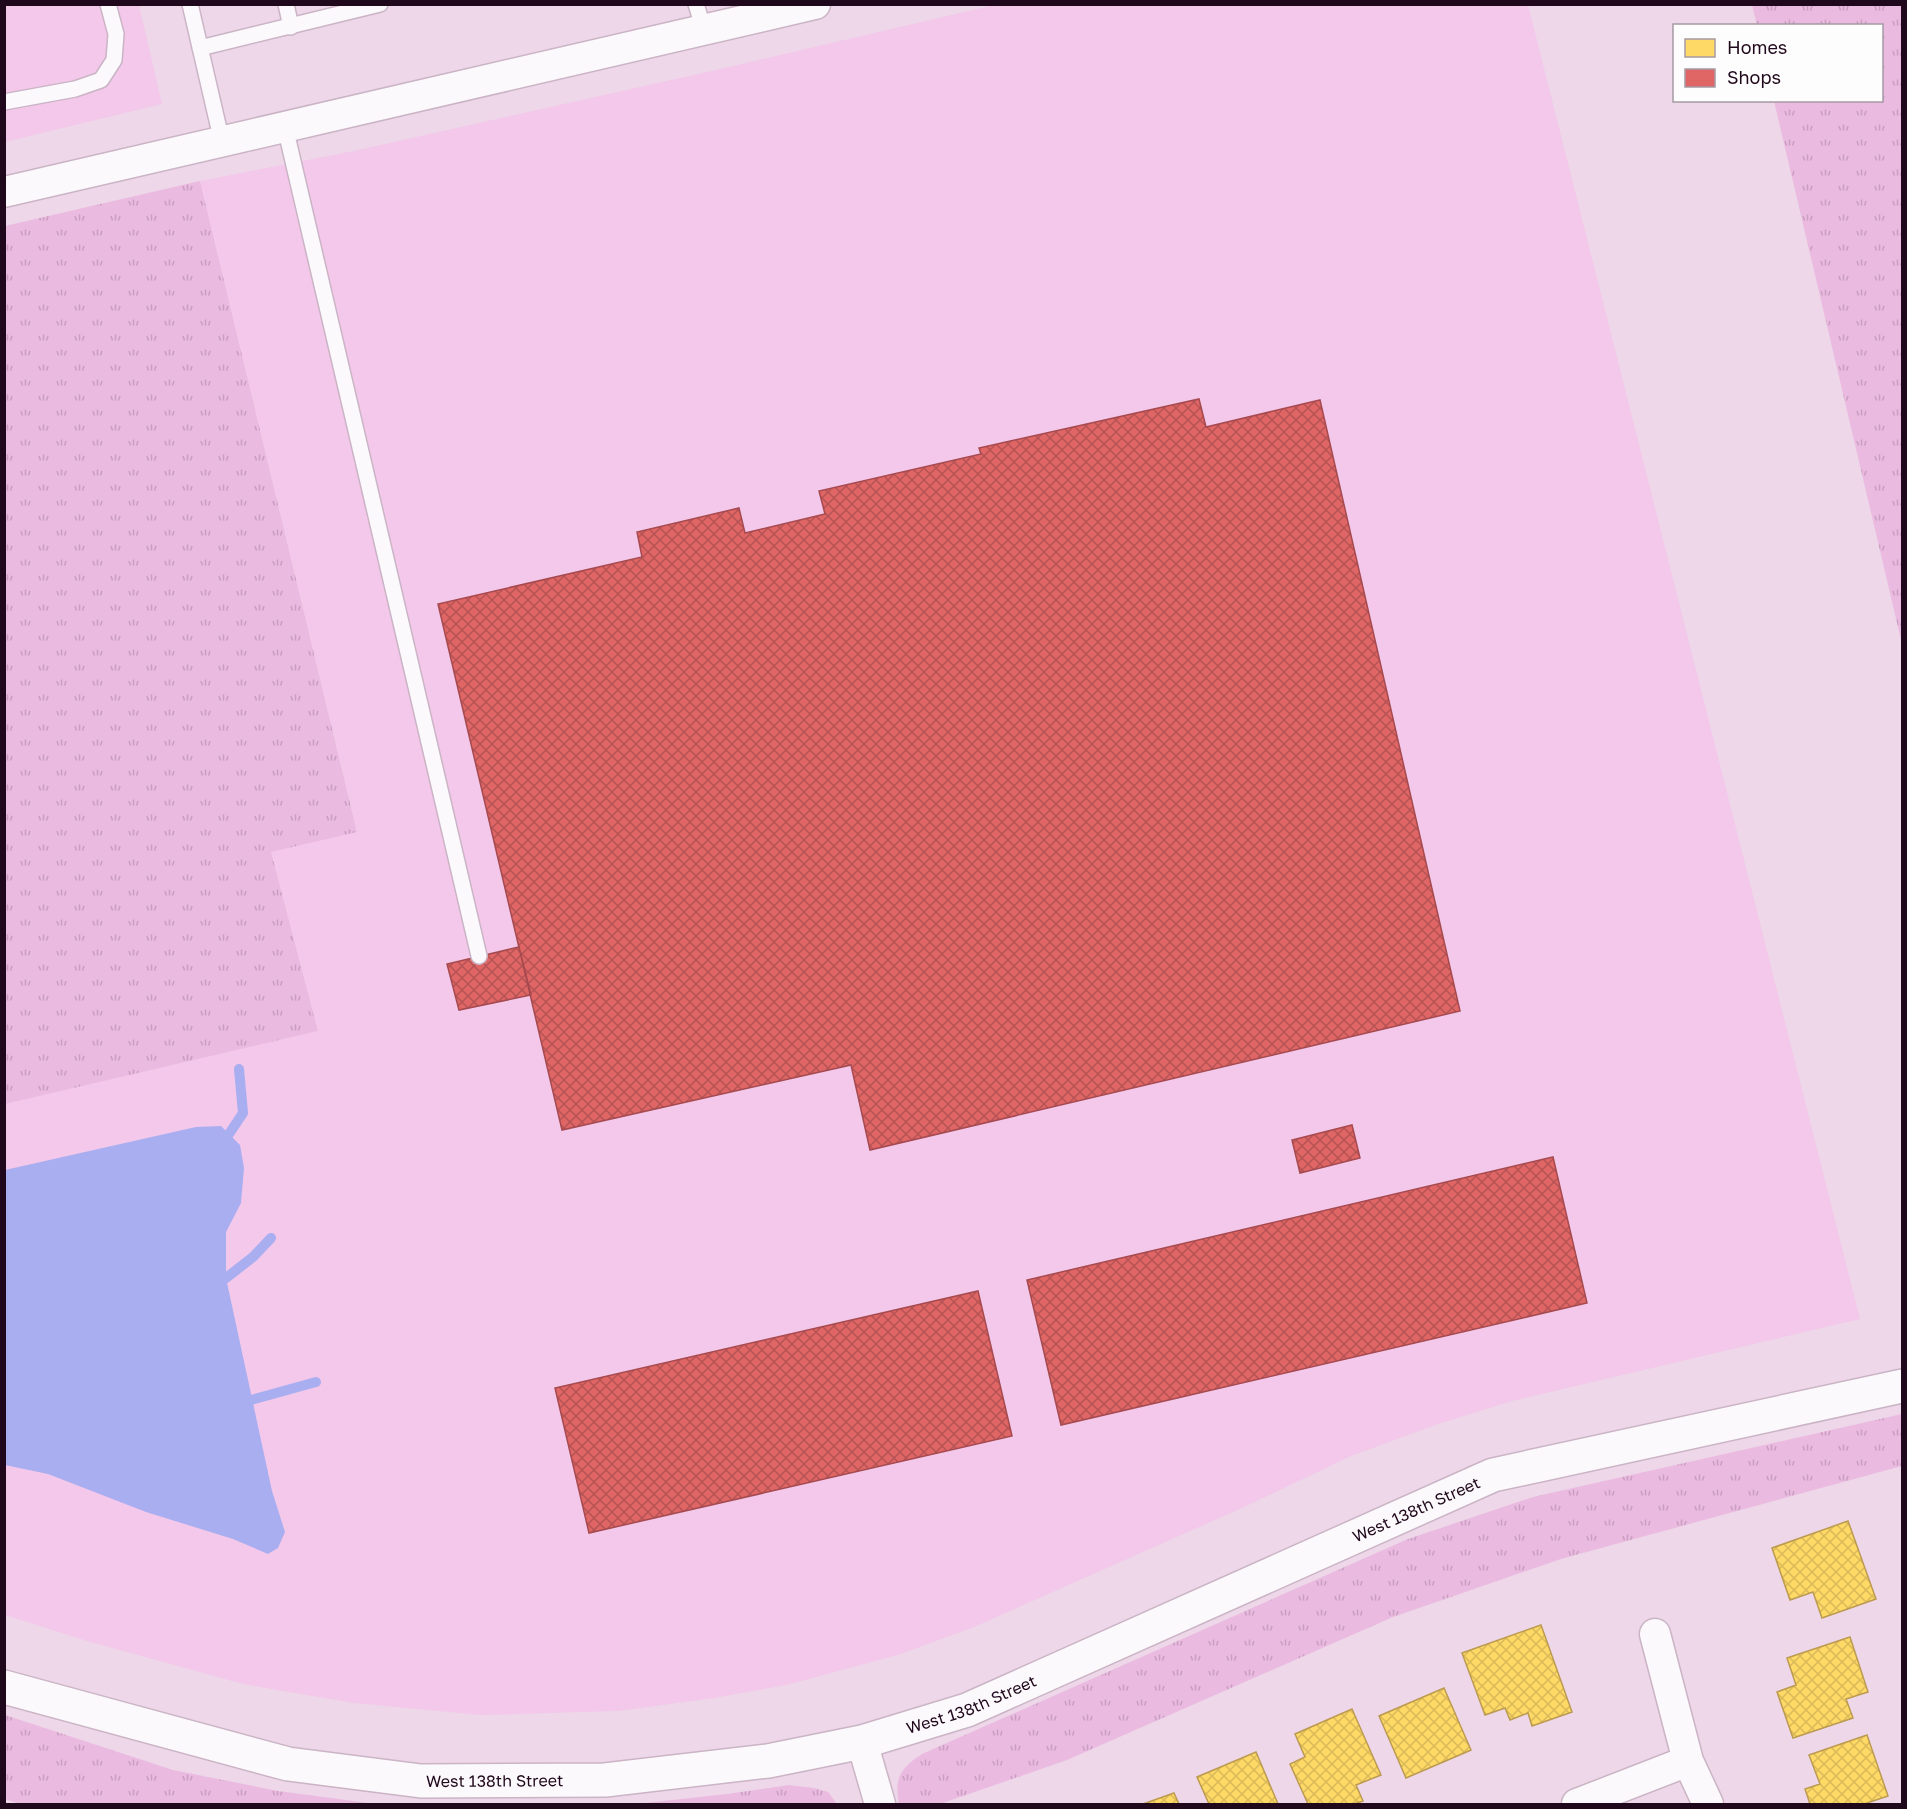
<svg xmlns="http://www.w3.org/2000/svg" width="1907" height="1809" viewBox="0 0 1907 1809" font-family="'Golos Text',sans-serif">
<style>
.built{fill:#f3c8ea}
.grass{fill:url(#grass-tufts)}
.water{fill:#a8aef0}
.homes{fill:url(#homes-cross-hatch);stroke:#bc9a50;stroke-width:1.5}
.shops{fill:url(#shops-cross-hatch);stroke:#a64a50;stroke-width:1.5}
.lines{fill:none;stroke-linecap:round;stroke-linejoin:round}
.stream{stroke:#a8aef0;stroke-width:10}
.service-casing{stroke:#cab4c5;stroke-width:18}
.minor-casing{stroke:#cab4c5;stroke-width:33}
.tertiary-casing{stroke:#cab4c5;stroke-width:36}
.service{stroke:#fcf9fc;stroke-width:15}
.minor{stroke:#fcf9fc;stroke-width:30}
.tertiary{stroke:#fcf9fc;stroke-width:33}
.labels{text-anchor:middle;dominant-baseline:central;stroke-width:6;stroke-linejoin:round;paint-order:stroke}
.street-label{font-size:16px;fill:#20081c;stroke:#fdfdfd}
</style>
<defs>
<pattern id="grass-tufts" width="24" height="20" patternUnits="userSpaceOnUse" patternTransform="scale(1.5)"><rect width="24" height="20" fill="#ebbae1"/><path d="M3 7l-1-3M5 7V3M7 7l1-3M15 17l-1-3M17 17v-4M19 17l1-3" fill="none" stroke="#c99ec0"/></pattern>
<pattern id="homes-cross-hatch" width="8" height="8" patternUnits="userSpaceOnUse" patternTransform="scale(1.5)"><rect width="8" height="8" fill="#ffd966"/><path d="M0 0l8 8M0 8l8-8" fill="none" stroke="#dab958"/></pattern>
<pattern id="shops-cross-hatch" width="8" height="8" patternUnits="userSpaceOnUse" patternTransform="scale(1.5)"><rect width="8" height="8" fill="#e06666"/><path d="M0 0l8 8M0 8l8-8" fill="none" stroke="#b55253"/></pattern>
</defs>
<rect width="100%" height="100%" fill="#edd7e8"/>
<path class="built" d="M4 5H139L162 104 5 142Z
M994 5H1528L1860 1319 1512 1401 1438 1424 1351 1456 1242 1508 974 1627 898 1655 786 1685 714 1698 618 1711 481 1715 354 1703 243 1684 87 1641 5 1615 4 1104 318 1031 271 852 357 831 200 181 354 151 716 70Z"/>
<path class="grass" d="M1752 5H1902V644L1774 101 1882 100V26L1757 25Z
M200 181 357 832 271 852 318 1031 5 1104V226Z
M1902 1414V1466L1561 1559 1393 1617 1067 1760 940 1804H899C894 1779 900 1768 922 1754L1408 1539 1533 1497Z
M5 1715 173 1770 278 1791 376 1804H20L5 1799Z
M789 1785 814 1788 828 1792 837 1804H636L727 1794Z"/>
<path class="water" d="M221 1126 240 1145 244 1168 241 1203 226 1232V1278L272 1491 285 1532 278 1548 268 1554 233 1539 146 1512 48 1474 5 1465V1170L196 1127Z"/>
<path class="homes" d="M1848 1521 1876 1599 1822 1618 1813 1592 1790 1600 1772 1548Z
M1541 1625 1572 1712 1532 1726 1528 1713 1510 1720 1505 1708 1485 1715 1462 1653Z
M1850 1637 1868 1692 1846 1699 1853 1718 1793 1738 1777 1692 1796 1685 1787 1658Z
M1444 1688 1471 1750 1406 1778 1379 1716Z
M1352 1709 1381 1775 1356 1785 1363 1801 1354 1804H1308L1290 1764 1305 1757 1295 1734Z
M1867 1735 1888 1796 1864 1804H1810L1805 1789 1820 1784 1809 1755Z
M1256 1752 1278 1804H1209L1197 1777Z
M1174 1793 1179 1804H1143Z"/>
<path class="shops" d="M1199 399 1206 427 1320 400 1460 1011 870 1150 851 1065 562 1130 438 604 642 557 637 532 739 508 745 533 825 514 819 491 981 454 979 448Z
M519 947 531 995 459 1010 447 964Z
M1352 1125 1360 1158 1300 1173 1292 1140Z
M1553 1157 1587 1303 1061 1425 1027 1280Z
M978 1291 1012 1436 589 1533 555 1388Z"/>
<g class="lines">
<path class="stream" d="M229 1134 243 1113 239 1069
M226 1278 253 1257 271 1238
M251 1400 316 1382"/>
<defs>
<path id="service" d="M190 4 222 142
M286 4 291 27
M696 4 704 30
M200 48 380 4
M4 102 75 89 101 80 114 60 116 34 108 4
M285 127 479 956"/>
<path id="minor" d="M4 192 815 4
M1655 1634 1688 1761 1708 1804
M862 1742 880 1804
M1577 1804 1688 1761"/>
<g id="tertiary">
<path id="s1" d="M4 1687 288 1764 421 1781 605 1780 768 1761 862 1742 967 1710 1493 1475 1902 1386"/>
</g>
</defs>
<use href="#service" class="service-casing"/>
<use href="#minor" class="minor-casing"/>
<use href="#tertiary" class="tertiary-casing"/>
<use href="#service" class="service"/>
<use href="#minor" class="minor"/>
<use href="#tertiary" class="tertiary"/>
</g>
<g class="labels">
<g class="street-label">
<text stroke="none"><textPath href="#s1" startOffset="1474">West 138th Street</textPath></text>
<text stroke="none"><textPath href="#s1" startOffset="988">West 138th Street</textPath></text>
<text stroke="none"><textPath href="#s1" startOffset="502">West 138th Street</textPath></text>
</g>
</g>
<rect width="1907" height="1809" fill="none" stroke="#20081c" stroke-width="12"/>
<rect x="1673" y="24" width="210" height="78" fill="#fdfdfd" stroke="#a59ba3" stroke-width="1.5"/>
<rect x="1685" y="39" width="30" height="18" fill="#ffd966" stroke="#a59ba3" stroke-width="1.5"/>
<text x="1727" y="54" font-size="18" fill="#20081c">Homes</text>
<rect x="1685" y="69" width="30" height="18" fill="#e06666" stroke="#a59ba3" stroke-width="1.5"/>
<text x="1727" y="84" font-size="18" fill="#20081c">Shops</text>
</svg>
